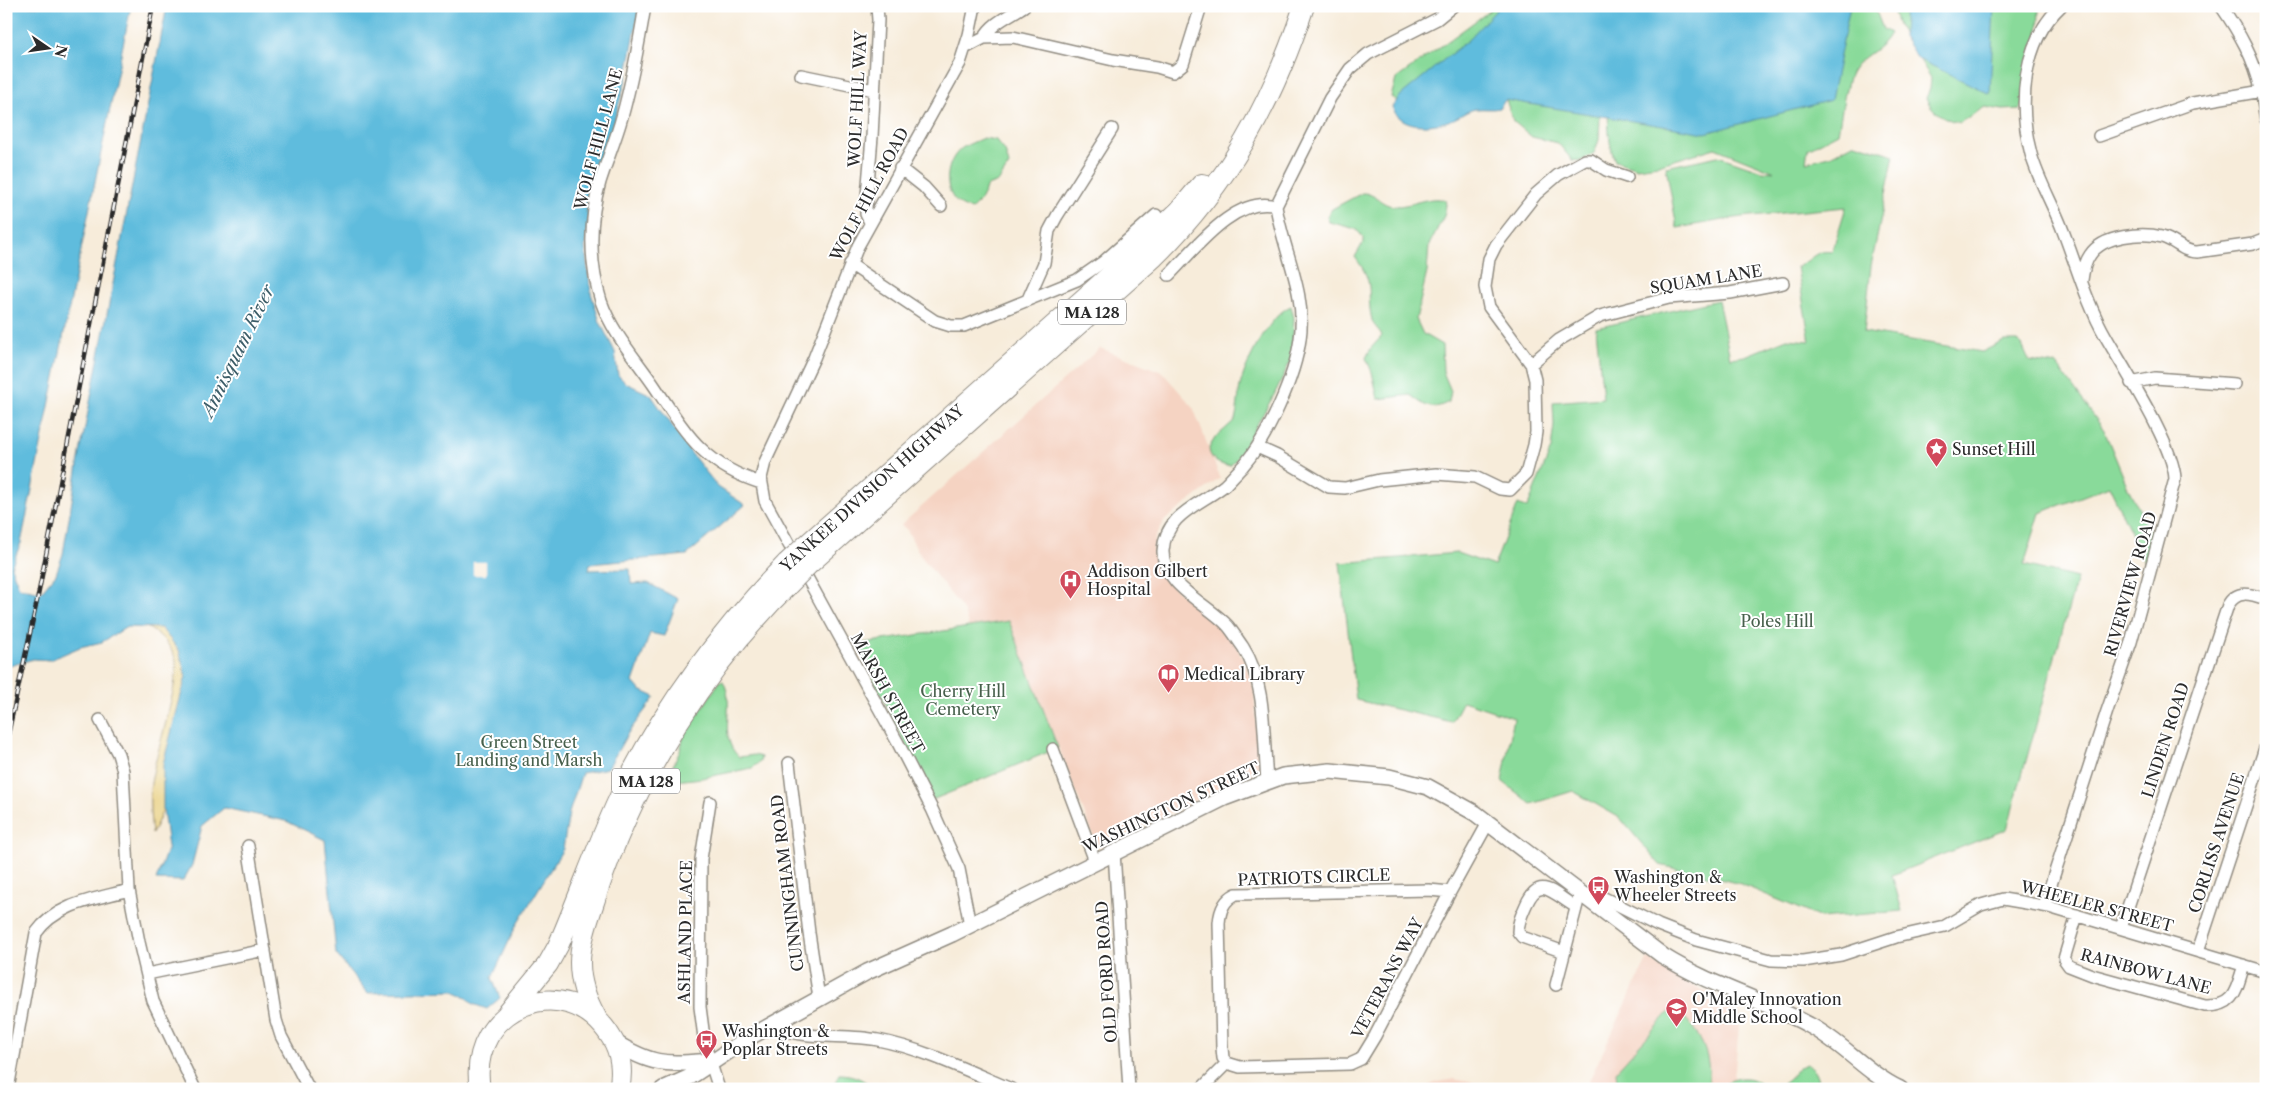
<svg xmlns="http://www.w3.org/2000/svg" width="2272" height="1095" viewBox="0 0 2272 1095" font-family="'Libre Caslon Text',serif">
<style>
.built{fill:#f5d3c2}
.green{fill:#89da9a;stroke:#5a8262}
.sand{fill:#eeda9e;stroke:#8c8264}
.water{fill:#5fbcdd;stroke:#457484}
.pier{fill:#f7ecda}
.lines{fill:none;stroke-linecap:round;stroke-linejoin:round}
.street-casing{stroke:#918c82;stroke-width:14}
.secondary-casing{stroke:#918c82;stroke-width:18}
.highway-casing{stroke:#918c82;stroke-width:22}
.street{stroke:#fff;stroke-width:11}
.secondary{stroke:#fff;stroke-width:15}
.highway{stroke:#fff;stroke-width:20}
.rail-casing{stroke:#2b2b2b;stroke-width:4.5}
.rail{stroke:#fff;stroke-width:2.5;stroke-dasharray:8;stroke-linecap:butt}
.highway-bridge-casing{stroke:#918c82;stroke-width:22;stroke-linecap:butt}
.highway-bridge{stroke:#fff;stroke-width:20}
.labels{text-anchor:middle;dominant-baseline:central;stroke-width:4;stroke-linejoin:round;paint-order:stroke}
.shield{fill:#fff;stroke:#6b6b6b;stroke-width:1}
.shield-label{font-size:15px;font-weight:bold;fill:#2b2b2b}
.street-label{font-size:16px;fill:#2b2b2b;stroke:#fff}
.poi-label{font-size:16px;fill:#2b2b2b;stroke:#fff;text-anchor:start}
.park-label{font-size:16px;fill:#47604c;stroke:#fff}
.water-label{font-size:18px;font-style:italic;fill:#3d5e69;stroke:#fff}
</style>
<rect width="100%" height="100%" fill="#fff"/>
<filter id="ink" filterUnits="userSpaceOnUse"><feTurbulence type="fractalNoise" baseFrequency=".02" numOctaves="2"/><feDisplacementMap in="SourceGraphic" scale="10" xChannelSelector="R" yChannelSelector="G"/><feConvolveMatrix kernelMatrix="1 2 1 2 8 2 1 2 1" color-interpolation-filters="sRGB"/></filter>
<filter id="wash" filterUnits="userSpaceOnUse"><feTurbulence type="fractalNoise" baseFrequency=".0096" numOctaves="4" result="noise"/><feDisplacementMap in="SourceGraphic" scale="20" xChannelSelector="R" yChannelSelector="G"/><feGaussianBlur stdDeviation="1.12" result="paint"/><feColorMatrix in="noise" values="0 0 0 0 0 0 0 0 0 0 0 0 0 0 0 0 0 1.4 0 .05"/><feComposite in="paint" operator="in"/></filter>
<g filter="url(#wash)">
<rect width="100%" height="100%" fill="#f7ecda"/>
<path class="built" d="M1100 348 1162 372 1193 407 1220 478 1165 520 1155 538 1153 551 1156 565 1173 587 1211 618 1235 643 1245 663 1254 689 1259 769 1098 848 1009 621 969 627 963 610 920 555 907 530 901 525Z
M1648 958 1679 980 1741 1005 1733 1089H1585Z
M1454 1079 1504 1089H1421L1437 1082Z"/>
<path class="green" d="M1496 6H1605L1599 140 1594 153 1581 161 1572 160 1558 143 1532 137 1513 121 1506 100 1509 97 1399 102 1391 97 1396 79Z
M1622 6H1874L1883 29 1890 33C1881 51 1861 55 1852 71 1845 83 1841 118 1838 133L1808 149 1806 162 1830 156 1855 143 1894 155 1871 266 1864 332 1982 352 2004 341H2017L2022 345 2029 361 2057 365 2104 430 2128 488 2154 538 2147 566 2109 486 2040 513 2024 565 2077 578 2007 829 1892 875 1902 911 1821 918 1741 884 1660 865 1620 818 1573 791 1531 804 1502 781 1514 718 1463 701 1452 722 1356 700 1340 563 1457 553 1494 566 1518 504 1527 508 1551 449 1554 425 1553 402 1603 398 1596 328 1718 300 1730 358 1745 356 1787 339 1810 341 1797 267C1811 261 1815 249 1832 252L1846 207 1741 217 1677 228 1666 167 1718 156 1762 171 1775 172 1715 148 1658 165 1637 168 1615 161C1599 121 1616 49 1622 6Z
M1892 6H2039L2038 47 2021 109 2003 110 1985 107 1959 123C1943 118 1933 113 1926 98L1930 89 1931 78 1898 25Z
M983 138 996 140 1005 151 1009 165 998 182 987 186 979 202 972 209C942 205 941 164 962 148 968 144 977 141 983 138Z
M1362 193C1374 192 1382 206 1394 206 1411 207 1428 195 1445 200L1446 205 1444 216 1429 245 1427 272 1416 319 1423 334 1442 345 1443 372 1451 391 1449 402C1429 412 1426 406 1410 395L1378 399 1372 372 1366 358 1371 348 1382 336C1380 330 1373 326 1372 320 1365 291 1377 286 1355 257L1363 243V237L1356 229 1329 222 1327 216 1332 209Z
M1291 306 1294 318 1292 358 1274 395 1238 457 1231 465C1220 467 1209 459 1209 448L1215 438 1235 420C1238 409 1238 397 1240 386 1245 364 1270 314 1291 306Z
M1009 621 1058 748 932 800 857 644Z
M720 681H723C737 707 716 735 739 757L754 755 761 757 760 762 752 768 702 778 676 781 666 780 680 751 684 735Z
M1674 1007C1699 1030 1713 1054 1708 1089H1625L1617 1081 1616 1071Z
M1806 1064C1816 1068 1819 1079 1818 1089H1728L1727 1082C1756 1070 1756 1089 1776 1086 1791 1084 1793 1069 1806 1064Z
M839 1074C852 1074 865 1079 873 1089H836L835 1083Z"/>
<path class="sand" d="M136 622 171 626 187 672 165 806 152 834C150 814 148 793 153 773 157 751 182 674 175 657 166 637 155 631 136 622Z"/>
<path class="water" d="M6 6H131L21 543 11 567 19 587 41 592 56 574 63 554 80 453 167 6H640L626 79 590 208 585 247 591 293 600 322 615 352 618 375 626 383 651 395 691 453 718 487 745 505 687 555 590 564 589 570 630 569 631 584 648 583 678 599 664 636 650 633 633 682 640 690 655 697 628 733 608 768 582 773 569 813 563 849 516 926 492 978 500 998 487 1009 473 1004 467 997 454 991 367 993 336 954 325 840 286 821 224 808 202 826 192 865 183 881 156 880 168 847 163 809V764L186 676 179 650 161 628 127 627 102 642 80 647 50 660 33 659 6 667Z
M1500 6H1850L1831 100 1705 133 1505 100 1500 108C1491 110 1485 108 1476 109 1467 110 1460 117 1451 120 1433 127 1401 130 1392 107L1401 95 1468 40Z
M1905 6H1994L1990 94 1918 59 1903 36Z"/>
<path class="pier" d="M473 562H486V575H473Z"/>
</g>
<g filter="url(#ink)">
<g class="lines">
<defs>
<path id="street" d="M645 6C639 43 632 81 622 117 616 139 607 160 600 182 589 220 589 263 601 301 612 333 636 359 655 387 687 435 704 465 761 483
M2221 6C2239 32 2254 58 2261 89 2263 99 2264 110 2266 120
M984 38C991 23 1011 15 1024 6
M965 48 984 38 1013 37 1113 60 1157 67 1173 72 1183 64 1201 6
M801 75 874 90
M2099 136 2193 103 2262 91
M900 168 924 187 941 206
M870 222 866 214V208L872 137 878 20 877 6
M850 264 935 321 951 326H964L1077 280 1103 262 1156 215
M1169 275C1195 249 1235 195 1276 206
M2082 280C2083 272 2085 262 2090 255 2103 235 2142 232 2162 237 2176 241 2183 252 2197 252L2253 244 2266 239
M1028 299 1044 263 1049 231 1057 216 1112 129
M1531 364 1559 340 1600 316 1669 298 1730 293 1783 283
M2131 383 2155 378 2235 384
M1257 447 1277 456 1329 487 1345 488 1379 480 1436 474 1475 477 1500 489 1510 490 1526 474 1534 445 1536 432 1535 380 1531 364 1489 307 1485 287 1489 259 1496 245 1536 194 1558 175 1585 160H1591L1606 170 1627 177
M100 720 118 754 123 771 129 890 139 942 153 1001 195 1089
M1053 749 1095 861
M789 763 809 933 819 998
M1267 780C1263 738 1267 684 1243 647 1238 640 1233 632 1228 626 1208 604 1162 585 1163 551 1165 514 1200 505 1225 485 1231 479 1237 472 1243 466 1268 437 1295 377 1300 339 1307 293 1283 251 1276 206L1330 98 1350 69 1368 54 1437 19 1453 6
M710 802 701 859 700 1007 705 1045 719 1089
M248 846 276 1020 281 1036 309 1089
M1114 852 1129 1089
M2044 906 2107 711 2131 642 2175 479C2174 446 2124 369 2106 337 2087 304 2077 267 2063 231 2054 206 2038 180 2031 154 2018 105 2022 42 2061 6
M2077 915 2064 959 2069 966 2092 975 2205 1006C2235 1007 2236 990 2244 965
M970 925 959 869 932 809 898 743 765 501 761 478 765 462 814 358 858 246 960 63 969 35 975 6
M2121 928 2228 605C2237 589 2251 594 2266 599
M2198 951 2266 745
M1564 952 1522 937 1518 932C1518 922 1522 914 1526 905 1540 873 1554 895 1576 907
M147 974 265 950
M1556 985 1580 893 1604 898 1658 925 1696 940 1771 960 1803 961 1841 955 1896 937 1945 926 1981 905 2003 899 2049 907 2266 972
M773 1026C804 1041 844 1033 878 1040 924 1049 968 1071 1011 1089
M1227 1063 1240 1067 1350 1064 1361 1059 1375 1036 1450 892 1488 823
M1227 1063 1223 1058 1222 1048 1219 923C1220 910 1224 900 1236 894L1429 890 1450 892
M8 1089 36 933C57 903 96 899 129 890
M1201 1089 1227 1063"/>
<path id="secondary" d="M614 1042C655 1067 666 1064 712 1061
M663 1089 690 1077 750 1037 867 972 952 934 1224 798 1283 776 1330 771 1389 777 1428 787 1475 813 1663 956C1709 985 1762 999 1809 1025 1842 1042 1866 1073 1900 1089"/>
<path id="highway" d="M802 549 1134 254 1179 211 1202 184
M809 564 1154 257C1228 184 1272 104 1304 6
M507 1014 548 964 558 946C581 893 599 839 624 788 666 704 722 630 787 563
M596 1017C587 1001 580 982 580 963 580 939 591 912 598 890 637 774 707 663 795 578
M480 1089C466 1007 567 966 611 1037 621 1052 623 1072 619 1089"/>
</defs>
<use href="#street" class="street-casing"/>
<use href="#secondary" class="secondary-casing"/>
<use href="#highway" class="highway-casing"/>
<use href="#street" class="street"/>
<use href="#secondary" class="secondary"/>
<use href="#highway" class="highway"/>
<defs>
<path id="rail" d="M6 744 37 601 153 6"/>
</defs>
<use href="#rail" class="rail-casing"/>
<use href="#rail" class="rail"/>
<defs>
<path id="highway-bridge" d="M787 563 802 549
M795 578 809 564"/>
</defs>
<use href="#highway-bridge" class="highway-bridge-casing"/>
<use href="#highway-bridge" class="highway-bridge"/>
</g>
</g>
<defs>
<symbol id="sight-pin" viewBox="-11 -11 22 30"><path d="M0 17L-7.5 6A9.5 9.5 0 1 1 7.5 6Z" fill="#d1495b" stroke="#fff"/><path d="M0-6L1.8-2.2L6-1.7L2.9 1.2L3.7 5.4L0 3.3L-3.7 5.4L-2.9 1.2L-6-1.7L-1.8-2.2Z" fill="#fff"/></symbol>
<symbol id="hospital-pin" viewBox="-11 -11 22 30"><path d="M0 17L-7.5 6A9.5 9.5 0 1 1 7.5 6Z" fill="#d1495b" stroke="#fff"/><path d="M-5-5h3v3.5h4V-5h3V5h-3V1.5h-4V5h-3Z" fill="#fff"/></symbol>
<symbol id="library-pin" viewBox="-11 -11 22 30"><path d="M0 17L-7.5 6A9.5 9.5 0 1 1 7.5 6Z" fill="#d1495b" stroke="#fff"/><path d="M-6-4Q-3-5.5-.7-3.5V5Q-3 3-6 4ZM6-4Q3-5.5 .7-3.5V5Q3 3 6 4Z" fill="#fff"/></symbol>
<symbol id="bus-pin" viewBox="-11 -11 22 30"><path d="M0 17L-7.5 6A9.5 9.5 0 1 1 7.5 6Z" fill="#d1495b" stroke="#fff"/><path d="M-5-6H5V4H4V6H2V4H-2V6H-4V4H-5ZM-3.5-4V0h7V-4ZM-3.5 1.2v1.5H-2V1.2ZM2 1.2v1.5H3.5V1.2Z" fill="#fff"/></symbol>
<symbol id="school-pin" viewBox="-11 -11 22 30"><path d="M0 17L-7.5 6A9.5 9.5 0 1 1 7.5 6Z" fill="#d1495b" stroke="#fff"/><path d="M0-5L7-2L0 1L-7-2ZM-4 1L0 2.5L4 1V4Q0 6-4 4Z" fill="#fff"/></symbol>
</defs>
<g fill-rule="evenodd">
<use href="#sight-pin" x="1924" y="436" width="25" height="34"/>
<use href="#hospital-pin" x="1058" y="568" width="25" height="34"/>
<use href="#library-pin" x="1156" y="662" width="25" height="34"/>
<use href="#bus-pin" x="1586" y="874" width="25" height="34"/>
<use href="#school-pin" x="1664" y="996" width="25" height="34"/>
<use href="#bus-pin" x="694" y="1028" width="25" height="34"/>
</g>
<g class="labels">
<g class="shield">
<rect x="1058" y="299.5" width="68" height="25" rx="4"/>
<rect x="612" y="768.5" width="68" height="25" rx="4"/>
</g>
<g class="shield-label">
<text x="1092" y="312">MA 128</text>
<text x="646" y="781">MA 128</text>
</g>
<g class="street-label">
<text transform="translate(857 99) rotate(-87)">WOLF HILL WAY</text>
<text transform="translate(598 139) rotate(-75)">WOLF HILL LANE</text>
<text transform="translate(869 194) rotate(-62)">WOLF HILL ROAD</text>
<text transform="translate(1706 279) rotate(-9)">SQUAM LANE</text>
<text transform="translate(872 488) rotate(-42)">YANKEE DIVISION HIGHWAY</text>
<text transform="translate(2130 584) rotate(-74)">RIVERVIEW ROAD</text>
<text transform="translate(888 693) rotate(61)">MARSH STREET</text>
<text transform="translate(2165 740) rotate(-72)">LINDEN ROAD</text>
<text transform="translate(1171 807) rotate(-25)">WASHINGTON STREET</text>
<text transform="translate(2216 843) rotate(-72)">CORLISS AVENUE</text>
<text transform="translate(1314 877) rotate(-2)">PATRIOTS CIRCLE</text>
<text transform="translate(787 883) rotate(-97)">CUNNINGHAM ROAD</text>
<text transform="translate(2097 906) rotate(15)">WHEELER STREET</text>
<text transform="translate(685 932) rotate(-89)">ASHLAND PLACE</text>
<text transform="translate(2146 971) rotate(15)">RAINBOW LANE</text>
<text transform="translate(1106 972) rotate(-94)">OLD FORD ROAD</text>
<text transform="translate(1387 978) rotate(-62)">VETERANS WAY</text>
</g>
<g class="poi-label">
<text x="1952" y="449">Sunset Hill</text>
<text x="1087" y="571">Addison Gilbert<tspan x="1087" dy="18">Hospital</tspan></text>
<text x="1184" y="674">Medical Library</text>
<text x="1614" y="877">Washington &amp;<tspan x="1614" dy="18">Wheeler Streets</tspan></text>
<text x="1692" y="999">O'Maley Innovation<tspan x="1692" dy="18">Middle School</tspan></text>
<text x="722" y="1031">Washington &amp;<tspan x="722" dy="18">Poplar Streets</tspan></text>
</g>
<g class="park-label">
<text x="1777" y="621">Poles Hill</text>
<text x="963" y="691">Cherry Hill<tspan x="963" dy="18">Cemetery</tspan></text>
<text x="529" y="742">Green Street<tspan x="529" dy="18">Landing and Marsh</tspan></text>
</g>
<g class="water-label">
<text transform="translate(238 351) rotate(-64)">Annisquam River</text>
</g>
</g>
<rect width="2272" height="1095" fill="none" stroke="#fff" stroke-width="25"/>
<g transform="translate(48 48) rotate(103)" stroke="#ffffff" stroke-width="4" paint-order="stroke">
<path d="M0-4L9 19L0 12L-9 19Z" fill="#2b2b2b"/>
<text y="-8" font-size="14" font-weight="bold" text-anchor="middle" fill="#2b2b2b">N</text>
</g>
</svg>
